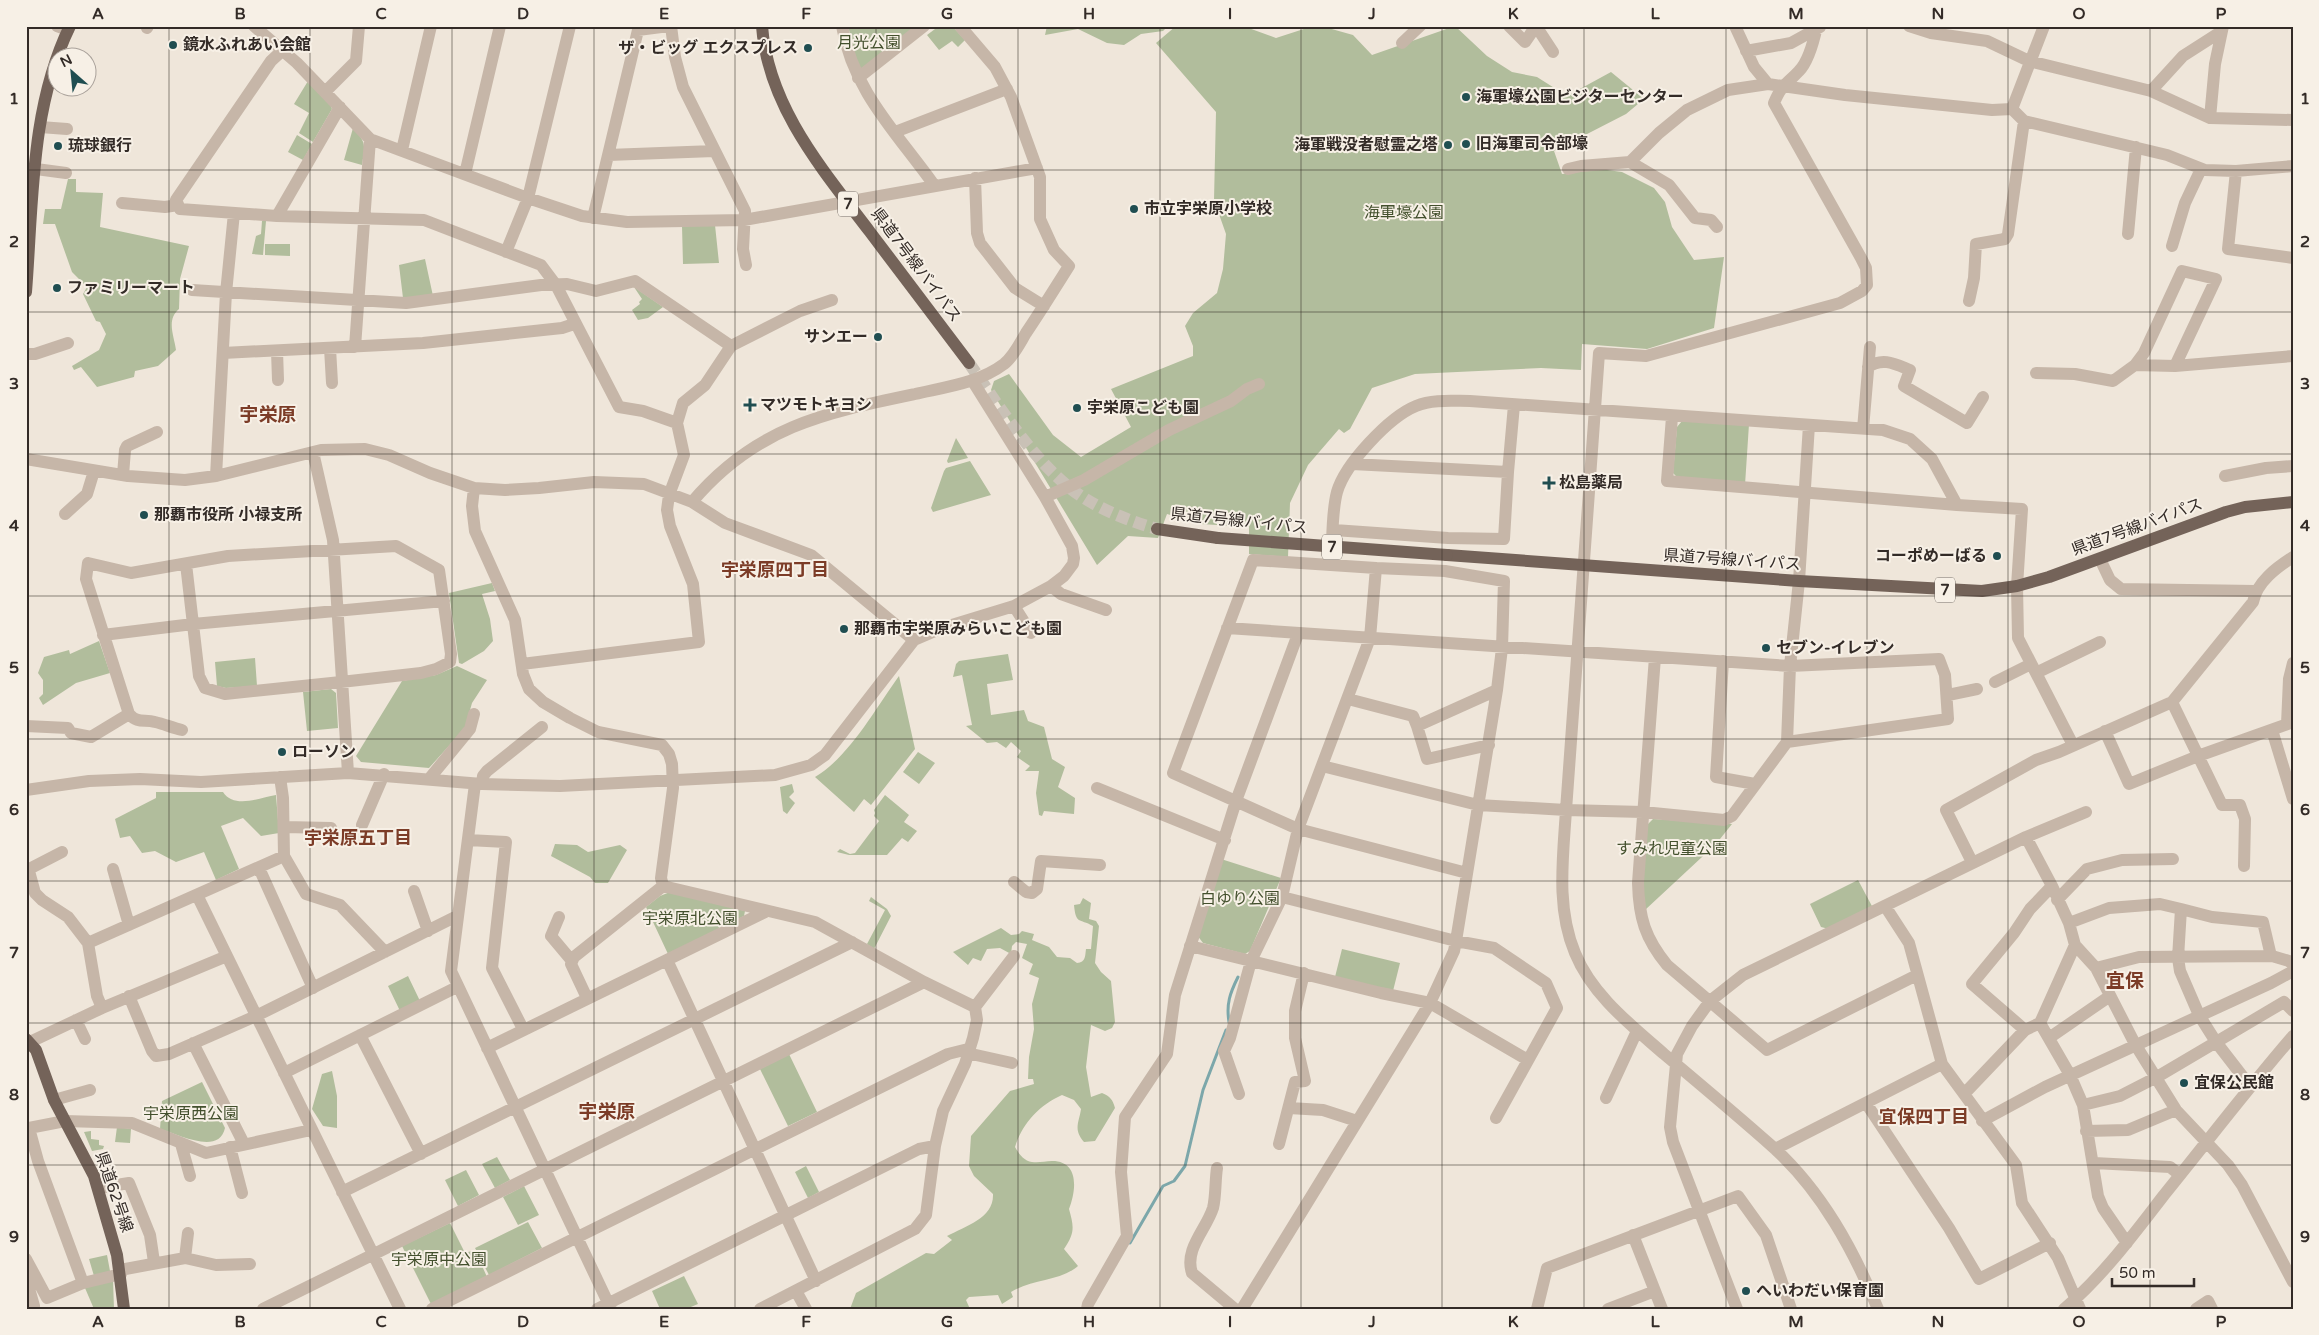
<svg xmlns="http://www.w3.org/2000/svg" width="2319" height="1335" viewBox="0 0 2319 1335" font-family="'Varela Round','Noto Sans JP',sans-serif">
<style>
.green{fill:#b1bd9c}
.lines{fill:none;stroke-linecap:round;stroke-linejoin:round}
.stream{stroke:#7ca7aa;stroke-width:3}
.major-tunnel{stroke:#c9c1b6;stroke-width:12;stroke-dasharray:12 6;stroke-linecap:butt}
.minor{stroke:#c6b6a8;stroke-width:12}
.major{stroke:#746359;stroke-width:12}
.major-bridge{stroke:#746359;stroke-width:12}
.grid{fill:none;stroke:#332b27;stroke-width:1;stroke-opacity:0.55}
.poi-dot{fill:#204e51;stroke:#f7f0e6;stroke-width:2}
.labels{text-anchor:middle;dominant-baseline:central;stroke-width:4;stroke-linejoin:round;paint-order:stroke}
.shield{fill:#f7f0e6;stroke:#6e6660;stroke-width:1}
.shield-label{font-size:15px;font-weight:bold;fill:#332b27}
.park-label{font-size:16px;fill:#43502d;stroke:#f7f0e6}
.poi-label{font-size:16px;font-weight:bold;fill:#332b27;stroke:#f7f0e6;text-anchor:start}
.street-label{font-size:16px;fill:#332b27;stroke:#f7f0e6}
.neighbourhood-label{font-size:18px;font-weight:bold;fill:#7c3c27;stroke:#f7f0e6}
.quarter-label{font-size:19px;font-weight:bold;fill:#7c3c27;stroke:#f7f0e6}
.neatline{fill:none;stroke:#332b27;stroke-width:2}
.grid-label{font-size:16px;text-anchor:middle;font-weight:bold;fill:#332b27}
</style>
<rect width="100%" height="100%" fill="#efe6da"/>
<path class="green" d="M848 26H919L863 69 858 67Z
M939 26H952L965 40 958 47 952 41 939 50 927 35Z
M1047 26H1168L1163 31 1141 34 1124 45 1107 43 1078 29 1045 35Z
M1176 26H1243L1276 38 1313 26H1321L1353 35 1372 55 1455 26 1487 56 1512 72 1537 77 1567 96 1611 72 1644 99 1626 114 1554 151 1562 174 1600 169 1622 172 1654 188 1665 202 1672 227 1694 260 1724 257 1714 328 1647 349 1582 344 1581 370 1541 368 1415 374 1372 388 1350 429 1344 433 1339 429 1308 465 1290 503 1288 557 1249 554V527L1201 524 1167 514 1158 538 1128 536 1097 565 991 390 994 381 1009 374 1053 435 1081 457 1131 427 1111 389 1193 356V346L1185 326 1193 313 1217 293 1223 269 1226 234 1214 200 1216 112 1156 43Z
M308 81 330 104 332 109 313 142 299 133 309 113 294 104Z
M353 128C367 143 365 146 362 165L344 160Z
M297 135 312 144 303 160 288 152Z
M68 179H76V192L103 193 100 227 189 246 180 279 179 309C166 320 174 335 176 350L158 366 135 371 134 377 97 387 81 367 74 370 72 366 99 350 106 334 100 322 96 321 83 294 87 287 72 272 55 224H43L45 209H61Z
M262 221H266L263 255 252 254 256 236 261 234Z
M715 225 719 263 683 264 682 226Z
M265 244H290V256L265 255Z
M425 259 433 296 403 298 399 265Z
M634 287 663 307 648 318 638 320 632 310 640 304 639 302 642 299Z
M1682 421 1749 424 1745 485 1679 479 1673 473 1677 427Z
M956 438 968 458 948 463 947 461Z
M970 461 991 495 933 512 931 508 944 471 946 468Z
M492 583 495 591 482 594 490 619 493 641 484 651 462 664 459 663 449 593Z
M99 641 110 673 76 683 43 705 39 698 43 694V680L38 673 44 657 69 650 70 654Z
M1008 654 1013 680 987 684 991 715 1024 710 1028 721 1044 727 1052 759 1065 767 1058 787 1075 798 1074 814 1044 811 1042 816 1039 815 1036 793 1039 771H1025L1030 766 1017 757 1021 751 1011 742 1006 748 997 742 987 743 966 726 972 725 962 675 953 677 956 664 959 661Z
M255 658 257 686 226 688 217 686 215 662Z
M457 666 487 680 472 703 465 728 429 768 361 762 356 756 402 681 436 675Z
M899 676 915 749 871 805 864 799 854 812 815 777C850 756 875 709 899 676Z
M331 689 336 693 338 728 307 731 303 692Z
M918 752 935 763 919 784 903 772Z
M792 784 794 792 789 797 795 803 787 814 783 811 780 787Z
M156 792H223C234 809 259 798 276 795L279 833 261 836 243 818 221 826 239 869 216 880 204 852 176 862 155 851 142 853 130 836 120 838 115 819 156 798Z
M885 795 909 815 904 822 917 831 908 842 902 838 887 855H849L837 852 840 849 850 854 855 853 879 821 874 816 875 813 874 810Z
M1653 819 1732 824 1716 844 1645 910 1642 887 1646 826Z
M555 844 577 845 588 852 620 845 627 850 608 883H595L590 877 551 856Z
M1221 859 1281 878 1250 951 1245 954 1203 943 1197 935Z
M1858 880 1873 908 1829 929 1821 927 1810 904Z
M670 892 745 911 744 916 668 954 646 907 660 896Z
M871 897 887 909 891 916 874 949 867 944 885 910 869 901Z
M1083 898 1091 903 1089 919 1096 921 1099 926 1095 963 1101 972 1111 981 1115 1022 1112 1028 1105 1031 1091 1025 1086 1067 1091 1097 1102 1093C1110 1096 1113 1100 1115 1108L1095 1141 1084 1142C1073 1129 1079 1123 1081 1109L1074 1100 1062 1095C1039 1105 1022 1124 1015 1147 1019 1154 1024 1161 1032 1162 1039 1163 1045 1161 1052 1161 1080 1161 1076 1191 1069 1209 1074 1227 1075 1233 1064 1249L1078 1266C1061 1281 1032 1279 1011 1292L1013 1297 1002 1304 998 1295 969 1297 966 1300 970 1309H850L856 1293 926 1253 934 1254 952 1240 947 1236C966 1226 994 1218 993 1194L974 1176 969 1166 971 1136 1010 1091 1034 1084 1033 1079H1028L1029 1057 1034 1029 1032 1004 1039 978 1029 974 1033 964 1022 958 1027 944 1016 942 1012 946 1011 954 1000 948 987 949 981 961 973 958 968 965 953 952 1001 928 1011 935 1019 934 1022 931 1034 934 1032 940 1049 947 1057 957 1070 958 1077 963C1086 962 1085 956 1086 949H1091L1093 926C1079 918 1076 925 1074 905L1080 904Z
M1342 949 1400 963 1393 991 1335 977Z
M408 976 420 1001 400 1011 388 986Z
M789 1054 817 1112 788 1126 760 1069Z
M332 1071 337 1096V1128L323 1126 312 1109 322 1074Z
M202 1082 225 1128C219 1156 178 1134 160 1129L162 1101Z
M117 1127 131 1129 130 1143 115 1142Z
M91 1131V1139L99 1140V1145L104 1146 103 1149 92 1151 84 1132Z
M497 1157 510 1180 495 1188 482 1164Z
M806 1166 819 1192 808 1198 795 1172Z
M466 1170 479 1195 458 1206 445 1180Z
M524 1186 539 1215 518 1225 503 1197Z
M528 1222 542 1248 489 1275 475 1248Z
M450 1223 465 1253 475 1250 487 1277 431 1304 402 1246Z
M107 1255 110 1271 94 1276 89 1259Z
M684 1276 698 1304 686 1309H660L652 1291Z
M113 1280 114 1309H94L85 1288Z"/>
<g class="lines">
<path class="stream" d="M1229 1022C1226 1004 1230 993 1238 977
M1130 1243 1163 1186 1174 1181 1185 1166 1203 1090 1226 1030"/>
<path class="major-tunnel" d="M969 363C999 406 1029 455 1070 488 1095 508 1127 520 1157 529"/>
<path class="minor" d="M57 26 68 30
M254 26 297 63 370 139 528 198 582 216 627 222 744 220 1037 168
M671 26 675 57 683 87 745 211 743 249 746 265
M842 26C853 91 897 133 934 185
M1509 26 1525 42 1536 26
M1536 26 1553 52
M1735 26 1754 67 1768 84
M1817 26C1814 40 1808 62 1799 71 1786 85 1782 84 1774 103L1861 258 1866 268 1867 285 1862 291 1840 303 1646 356 1599 353 1566 810C1563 858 1556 908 1575 953 1592 995 1631 1025 1664 1054 1701 1085 1738 1116 1774 1148 1822 1192 1853 1249 1878 1309
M1909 26 1931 33 1987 41 2029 61 2151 91 2210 118 2293 120
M147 28 148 26
M1402 43 1420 26
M283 50 271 61 176 200 180 209 277 216 424 220 541 265 556 285 619 407 643 411 677 423 683 403 705 385 731 346 800 311 832 300
M1746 51 1791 43 1820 27
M858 78 924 26
M326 91 356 61 359 26
M2151 91 2183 56 2222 31
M2012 109 2044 26
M2210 118 2215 64 2223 26
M40 127 67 129
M895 132 1007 89
M402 150 431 26
M608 155 714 151
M1630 162 1669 185 1695 218 1711 220 1717 227
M36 169 66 173
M1568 169 1581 166 1630 162 1659 133 1687 110 1728 90 1768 84 1845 95 1992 110 2012 109 2024 121 2167 155 2205 170 2236 171 2293 166
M2236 171 2228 249 2293 258
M465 174 500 26
M975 178 977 233 980 243 1015 288 1044 306
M122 203 165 207 178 205
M277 216 340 107
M593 218 638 30 669 26
M2128 234 2136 147
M2172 246 2185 203 2201 169
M506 252 528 198 570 26
M192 290 406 303 541 285 567 284 596 291 635 281 731 346
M1969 301 1974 278 1976 244 2005 239 2008 234 2024 121
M355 347 370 139
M330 348 332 383
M277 351 278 380
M223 353 423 343 562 328 574 324
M26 354H35L68 343
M2135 365 2144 353 2182 271 2216 279 2175 366
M1868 367C1883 357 1895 364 1910 370L1904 386 1967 423 1983 397
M2036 373 2075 374 2113 381 2135 365 2175 366 2293 356
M1672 417 1667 481 1957 505
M1863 429 1870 347
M313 452 333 540 348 773
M26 459 128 476 185 480 216 476 321 450 365 449 389 455 430 473 474 488 505 490 539 488 594 482 644 484 692 502 725 523 811 555 914 640
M1352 464 1508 472 1514 405
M123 475 125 450 127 446 157 432
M216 476 226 293 234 213
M2225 476 2266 468 2293 466
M474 488 472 506 475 531 515 620 523 674 529 689 543 702 570 718 598 732 662 745 669 754 672 764 673 788 661 878 663 886
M1045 497 1084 480 1169 430 1231 401 1247 389 1259 384
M692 502C755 427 824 413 915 394 945 387 979 383 1004 364 1014 356 1020 343 1026 333 1041 311 1055 288 1069 266L1054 250 1040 219V177L1011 97 995 67 960 26
M65 514 87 494 94 471
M1334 530 1448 538 1504 539 1508 472
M2100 559 2110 580 2121 589 2255 591
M1331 565C1333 541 1331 515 1337 492 1345 464 1389 417 1416 406 1433 399 1452 401 1470 401L1883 430 1910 439 1932 459 1957 505 2022 509 2017 586 2018 638 2073 745
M1051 586 1061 594 1106 610
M1014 606 1031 633
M1227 628 1790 666 1939 659 1945 675 1948 719 1787 742
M103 635 193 624 444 601
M1655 657 1638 883C1639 918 1645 938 1667 965L1767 1050 1917 975
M1723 661 1716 777 1755 784
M522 664 699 642 693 584 670 526 667 510 669 495 684 455 677 423
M2036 673 2100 642
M1995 682 2031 664
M1948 695 1977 689
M1348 699 1413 716 1417 726 1497 690
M2172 702 2222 805H2240L2245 819 2244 866
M129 714C138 724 144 719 155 722 164 724 173 728 182 730
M2287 724 2289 679 2293 663
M26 726 68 728 71 733 91 737 129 714 86 579 88 563 131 573 228 556 396 546 439 570 451 654 450 662 436 669 421 673 341 682 225 694 205 688 199 676 186 564
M1417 726 1427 759 1489 745
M2272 730 2293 799
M2105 731 2129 784 2198 756 2293 722
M1322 766 1478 805 1566 810 1643 812 1724 820 1732 816 1787 742 1790 666 1799 581 1809 425
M280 777 283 798 284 856 306 894 340 905 385 952
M429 779 470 729 474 714
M475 784 451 971 611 1309
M482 784 483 776 487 771 542 727
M1097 788 1225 840
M26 790 89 781 140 779 201 782 348 773 482 784 560 786 775 775 811 765 825 755 914 640 942 628 1014 606 1051 586 1064 576 1073 564 1074 558 1072 546 1045 497 972 380
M362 825 384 774
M284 827 331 828
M2026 837 2052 886 2069 923 2075 945 2096 968 2135 1044 2176 1110 2228 1165 2242 1185 2293 1282
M468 840 506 842 492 968 523 1029
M1972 862 1946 810 2036 760 2059 752 2172 702 2253 602C2257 582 2276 568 2293 557
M259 868 313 988
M113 869 129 925
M26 871H29L35 893 42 900 68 917 88 943
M29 871 31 868 62 852
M1014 882 1026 892 1032 893 1037 889 1041 861 1100 865
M414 891 428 931
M197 895 400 1309
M1282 897 1456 941 1494 948 1546 983 1557 1008 1496 1118
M2057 900 2087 869 2122 860 2173 859
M1885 906 1909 943 1942 1064 2016 1165 2022 1203 2058 1258 2080 1309
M2181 909 2212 917 2263 922 2271 956
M559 917 551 936 572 961
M2069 923 2109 908 2160 904 2181 909 2178 958 2180 971 2199 1015 2216 1042 2250 1086
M1190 946 1381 993 1430 1003 1528 1060
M667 960 816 1281
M2096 968 2139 957 2272 956 2289 961 2293 965
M129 996 152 1051 156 1056 169 1054 256 1016 457 916
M587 998 571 964 574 957 663 886 815 922 924 982 975 1007 977 1020 973 1038 965 1064 943 1111 935 1146 926 1215 915 1229 760 1309
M975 1007 1014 956
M102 1008 97 996 88 943 284 856
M76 1020 85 1039
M2040 1023 2070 1075 2083 1105 2098 1196 2103 1208 2127 1243
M2025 1030 1972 984 2014 933 2030 909 2052 886
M360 1035 421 1154
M2049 1038 2110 996
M30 1042 102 1008 227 956
M193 1043 244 1144
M487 1048 765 912
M967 1053 1012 1063
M284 1073 457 987
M1239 1094 1224 1051 1230 1038 1251 961 1282 897 1298 829 1370 638 1376 568 1253 560 1173 773 1298 829 1467 873
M1964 1094 2025 1030 2040 1023 2075 945
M1606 1098 1637 1031
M54 1100 90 1090
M1866 1103 1949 1228 1979 1279 2050 1243
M2083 1105 2120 1096 2157 1077 2284 1002 2293 1011
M1289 1108 1323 1110 1357 1121
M1982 1121 2045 1087 2271 983 2293 971
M2086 1131 2128 1130 2176 1110
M181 1144 190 1176
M1279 1144 1295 1082 1305 1081 1295 1038V1011L1304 973
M230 1147 242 1193
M1775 1149 1942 1064
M2094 1163 2170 1167 2180 1175
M1217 1168C1215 1181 1216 1196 1213 1208 1206 1230 1184 1249 1192 1273L1235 1309
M98 1188 129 1183 150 1235 154 1262
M342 1192 852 942
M1633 1235 1662 1309
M185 1258 188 1233
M26 1259 47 1298 83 1283 121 1274
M120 1270 185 1258 216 1265 250 1264
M26 1278 34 1306 29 1309
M83 1283 38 1161 29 1128 65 1121 132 1123 206 1153 311 1130
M796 1291 806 1309
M263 1309 924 982
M432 1309 948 1054 968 1049
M597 1309 919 1149 935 1146
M1087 1309 1088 1304 1127 1236 1121 1172 1125 1117 1167 1054 1175 995 1236 801 1298 634
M1242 1309 1430 1003 1454 951 1456 941 1497 690 1502 648 1504 581 1445 571 1376 568
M1537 1309 1547 1268 1738 1196 1766 1235 1791 1309
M1608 1309 1655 1291
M1737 1309 1673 1142 1670 1127 1677 1054 1692 1026 1710 1001 1743 975 2026 837 2086 812
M2064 1309C2103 1276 2133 1235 2164 1195 2207 1142 2248 1088 2293 1036
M2196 1309 2208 1301 2212 1309"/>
<path class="major" d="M762 26C768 107 823 170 870 232 903 276 936 319 969 363
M26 292C33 204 30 108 70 26
M1157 529 1218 538
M1447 555 1799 581 1982 591 2017 586 2049 577 2226 512 2245 507 2293 502
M26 1039 36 1050 54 1100 94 1176 117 1255 124 1309"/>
<path class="major-bridge" d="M1218 538 1447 555"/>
</g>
<path class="grid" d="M169 26V1309M310 26V1309M452 26V1309M594 26V1309M735 26V1309M876 26V1309M1018 26V1309M1160 26V1309M1301 26V1309M1442 26V1309M1584 26V1309M1726 26V1309M1867 26V1309M2008 26V1309M2150 26V1309M26 170H2293M26 312H2293M26 454H2293M26 596H2293M26 739H2293M26 881H2293M26 1023H2293M26 1165H2293"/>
<g class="poi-dot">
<circle cx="173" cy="45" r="5"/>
<circle cx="808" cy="48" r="5"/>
<circle cx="1466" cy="97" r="5"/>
<circle cx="1466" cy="144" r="5"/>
<circle cx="1448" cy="145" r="5"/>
<circle cx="58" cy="146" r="5"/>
<circle cx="1134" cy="209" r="5"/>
<circle cx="57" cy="288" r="5"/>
<circle cx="878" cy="337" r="5"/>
<path d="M747.5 397.5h5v5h5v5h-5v5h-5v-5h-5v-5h5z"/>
<circle cx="1077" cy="408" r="5"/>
<path d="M1546.5 475.5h5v5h5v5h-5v5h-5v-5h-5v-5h5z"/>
<circle cx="144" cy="515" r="5"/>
<circle cx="1997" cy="556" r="5"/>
<circle cx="844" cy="629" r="5"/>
<circle cx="1766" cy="648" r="5"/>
<circle cx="282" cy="752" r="5"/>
<circle cx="2184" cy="1083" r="5"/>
<circle cx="1746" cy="1291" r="5"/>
</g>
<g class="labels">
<g class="shield">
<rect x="838" y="191.5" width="20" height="25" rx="4"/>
<rect x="1322" y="534.5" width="20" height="25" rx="4"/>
<rect x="1935" y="577.5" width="20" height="25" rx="4"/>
</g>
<g class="shield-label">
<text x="848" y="204">7</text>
<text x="1332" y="547">7</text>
<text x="1945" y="590">7</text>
</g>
<g class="park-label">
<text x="869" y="43">月光公園</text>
<text x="1404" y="213">海軍壕公園</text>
<text x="1672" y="849">すみれ児童公園</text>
<text x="1240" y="899">白ゆり公園</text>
<text x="690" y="919">宇栄原北公園</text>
<text x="191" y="1114">宇栄原西公園</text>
<text x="439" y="1260">宇栄原中公園</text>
</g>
<g class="poi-label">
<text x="183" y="45">鏡水ふれあい会館</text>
<text x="798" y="48" text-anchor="end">ザ・ビッグ エクスプレス</text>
<text x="1476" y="97">海軍壕公園ビジターセンター</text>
<text x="1476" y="144">旧海軍司令部壕</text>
<text x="1438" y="145" text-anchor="end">海軍戦没者慰霊之塔</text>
<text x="68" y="146">琉球銀行</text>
<text x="1144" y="209">市立宇栄原小学校</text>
<text x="67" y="288">ファミリーマート</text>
<text x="868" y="337" text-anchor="end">サンエー</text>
<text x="760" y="405">マツモトキヨシ</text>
<text x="1087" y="408">宇栄原こども園</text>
<text x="1559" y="483">松島薬局</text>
<text x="154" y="515">那覇市役所 小禄支所</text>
<text x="1987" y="556" text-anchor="end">コーポめーばる</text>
<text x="854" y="629">那覇市宇栄原みらいこども園</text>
<text x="1776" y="648">セブン-イレブン</text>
<text x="292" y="752">ローソン</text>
<text x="2194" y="1083">宜保公民館</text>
<text x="1756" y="1291">へいわだい保育園</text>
</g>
<g class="street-label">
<text transform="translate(916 265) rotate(53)">県道7号線バイパス</text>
<text transform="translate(1239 521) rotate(6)">県道7号線バイパス</text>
<text transform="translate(2137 527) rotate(-20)">県道7号線バイパス</text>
<text transform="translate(1732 560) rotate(4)">県道7号線バイパス</text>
<text transform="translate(114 1192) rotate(71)">県道62号線</text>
</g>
<g class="neighbourhood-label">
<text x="775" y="570">宇栄原四丁目</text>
<text x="358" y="838">宇栄原五丁目</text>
<text x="1924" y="1117">宜保四丁目</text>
</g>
<g class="quarter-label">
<text x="268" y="415">宇栄原</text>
<text x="2125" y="981">宜保</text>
<text x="607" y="1112">宇栄原</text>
</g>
</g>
<rect width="2319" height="1335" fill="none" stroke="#f7f0e6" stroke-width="55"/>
<g transform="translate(72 72) rotate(333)"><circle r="24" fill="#f7f0e6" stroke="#a9a19a"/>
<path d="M0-4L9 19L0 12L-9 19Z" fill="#204e51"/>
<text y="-8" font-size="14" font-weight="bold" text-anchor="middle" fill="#332b27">N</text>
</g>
<path d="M2112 1278v8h82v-8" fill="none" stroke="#332b27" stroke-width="2.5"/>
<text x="2119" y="1278" font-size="15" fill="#332b27" stroke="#f7f0e6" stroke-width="4" paint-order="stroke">50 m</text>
<rect x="28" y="28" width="2264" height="1280" class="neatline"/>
<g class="grid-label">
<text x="98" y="19">A</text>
<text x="240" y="19">B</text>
<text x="381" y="19">C</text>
<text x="523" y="19">D</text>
<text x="664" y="19">E</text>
<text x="806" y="19">F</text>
<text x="947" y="19">G</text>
<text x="1089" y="19">H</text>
<text x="1230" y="19">I</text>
<text x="1372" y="19">J</text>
<text x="1513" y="19">K</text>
<text x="1655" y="19">L</text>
<text x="1796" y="19">M</text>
<text x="1938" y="19">N</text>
<text x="2079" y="19">O</text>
<text x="2221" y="19">P</text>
<text x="14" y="104">1</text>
<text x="2305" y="104">1</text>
<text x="14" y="247">2</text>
<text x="2305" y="247">2</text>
<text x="14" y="389">3</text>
<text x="2305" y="389">3</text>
<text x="14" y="531">4</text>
<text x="2305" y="531">4</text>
<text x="14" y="673">5</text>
<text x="2305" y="673">5</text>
<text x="14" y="815">6</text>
<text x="2305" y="815">6</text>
<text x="14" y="958">7</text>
<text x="2305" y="958">7</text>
<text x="14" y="1100">8</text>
<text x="2305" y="1100">8</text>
<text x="14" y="1242">9</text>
<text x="2305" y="1242">9</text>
<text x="98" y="1327">A</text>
<text x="240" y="1327">B</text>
<text x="381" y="1327">C</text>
<text x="523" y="1327">D</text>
<text x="664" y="1327">E</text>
<text x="806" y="1327">F</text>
<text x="947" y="1327">G</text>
<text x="1089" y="1327">H</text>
<text x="1230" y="1327">I</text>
<text x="1372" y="1327">J</text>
<text x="1513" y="1327">K</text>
<text x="1655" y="1327">L</text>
<text x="1796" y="1327">M</text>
<text x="1938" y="1327">N</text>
<text x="2079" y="1327">O</text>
<text x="2221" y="1327">P</text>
</g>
</svg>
